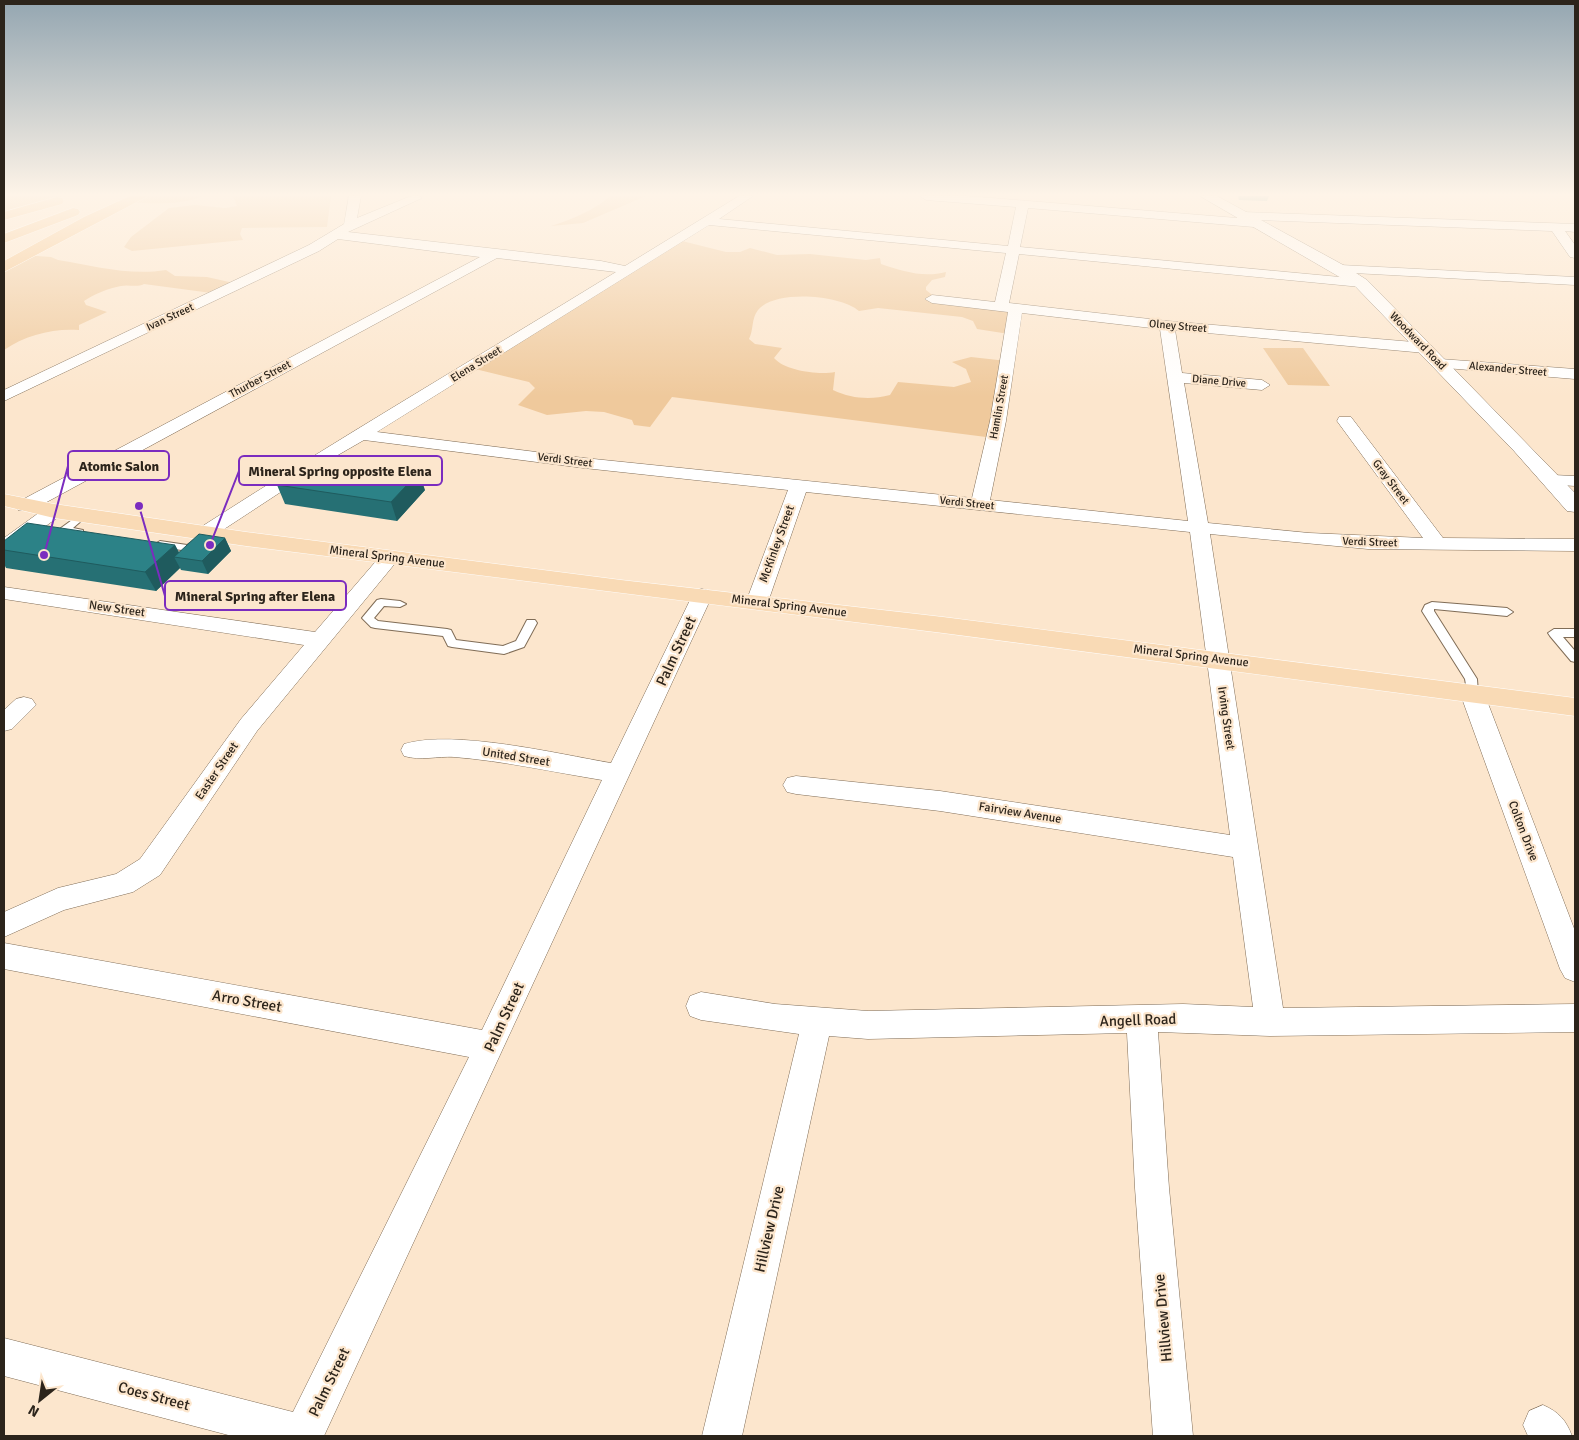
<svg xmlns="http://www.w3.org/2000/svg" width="1579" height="1440" viewBox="0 0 1579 1440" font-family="Signika,sans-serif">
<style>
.green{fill:#efc99c}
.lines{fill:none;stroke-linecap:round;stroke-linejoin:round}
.service-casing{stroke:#806d57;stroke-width:2}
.minor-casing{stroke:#806d57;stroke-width:1}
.tertiary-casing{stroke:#806d57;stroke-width:1}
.primary-casing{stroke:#fff;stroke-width:1}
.motorway-casing{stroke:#fff;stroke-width:1}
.service{fill:#fff;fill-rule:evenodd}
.minor{fill:#fff;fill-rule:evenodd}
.tertiary{fill:#fff;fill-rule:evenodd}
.primary{fill:#f9dab5;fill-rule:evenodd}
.motorway{fill:#f5c183;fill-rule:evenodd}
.wall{fill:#267074}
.shaded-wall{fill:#1f5b5e}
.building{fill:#2c8287;stroke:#1f5b5e}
.labels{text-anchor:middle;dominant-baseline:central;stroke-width:4.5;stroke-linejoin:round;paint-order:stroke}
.far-street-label{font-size:11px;fill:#2c241b;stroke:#fce6cd}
.street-label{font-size:12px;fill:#2c241b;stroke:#fce6cd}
.near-street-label{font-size:15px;fill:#2c241b;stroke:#fce6cd}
.leader{fill:none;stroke:#7b2cbf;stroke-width:2}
.callout-dot{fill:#7b2cbf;stroke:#fce6cd;stroke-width:2}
.callout{fill:#fce6cd;stroke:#7b2cbf;stroke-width:2}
.callout-label{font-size:14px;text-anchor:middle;font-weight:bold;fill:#2c241b}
</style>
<rect width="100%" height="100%" fill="#fce6cd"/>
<path class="green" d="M4 196H61L4 212Z
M148 196H202C186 205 149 204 131 202Z
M233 196H331L327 227 242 228 240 234 243 240 132 251 124 247 131 237 169 208 195 205 225 208 237 206Z
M610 196H646L583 223 551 226C568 221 597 209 610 196Z
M678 240 726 252H740L750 248 777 255 810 254 866 260 880 258 881 264C902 271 923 278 946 272L945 277 932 280 926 287V290L936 298 1017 308 1009 334 977 329 973 321 962 317 878 308 859 311C841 295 775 289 758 310 751 319 754 329 749 339L755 344 782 348 774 358C785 371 819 375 835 372L833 390C852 399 871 400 890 395L898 382 954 387 971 382 966 369 952 362 971 357 1007 361 994 438 672 397 650 427 634 425 632 420 604 412 586 411 547 415 518 405 535 388 529 382 471 368Z
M23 255 51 257 58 260C94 266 130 276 166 270L175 276 207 277 238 284 219 294 144 284C136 288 129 284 121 286 109 288 94 294 84 301L86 305 107 312 79 325V330C54 328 25 335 4 350V265Z
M1263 348H1303L1330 386 1288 385Z"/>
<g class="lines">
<defs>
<path id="service" d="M83 512 88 515 73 528 83 530V534L61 532V528Z
M197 538 202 541 189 551 160 547 155 544 160 541 187 545Z
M381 599 400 601 406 604 400 607 384 606 374 618 378 621 447 629 451 630 456 640 503 646 516 641 527 620H535L537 623 524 647 504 654 452 647 448 646 443 636 375 628 371 627 362 618 377 600Z
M1432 602 1507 608 1513 612 1507 616 1434 609V611L1477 679 1478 693 1476 696H1468L1465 679 1422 611 1425 605Z
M1554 629H1575V637H1563L1575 651V662L1571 661 1550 636 1548 633Z"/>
<path id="minor" d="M349 196H361L357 218 411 196H420L422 198 348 232 601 261 625 266 739 196H753L719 219 1008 246 1016 207 926 200 920 196H967L1237 218 1238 213 1242 212 1575 224V232L1565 231 1575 245V258L1570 257 1552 231 1258 220 1260 223 1254 227 1028 208 1020 247 1361 279 1368 283 1361 287 1019 254 1009 303 1167 321 1425 343 1433 348 1425 353 1175 330 1182 373 1262 380 1270 385 1262 390 1184 383 1208 523 1309 533 1423 538 1337 421 1339 417H1351L1443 538 1575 539V551L1368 549 1210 534 1283 1008 1575 1004V1032L1270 1036 1158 1032 1169 1188 1193 1436H1153L1135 1188 1127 1033 868 1039 829 1036 742 1436H702L799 1034 701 1020 690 1016 686 1006 690 996 701 992 775 1004 868 1011 1183 1004 1253 1007 1233 857 940 811 796 794 787 792 783 785 787 778 796 776 940 791 1230 835 1190 532 806 492 768 602 764 607 757 609 750 607 746 602 788 490 584 468 364 440 331 459 212 537H198L195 533 198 529C336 440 476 358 616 272L497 258 32 510H18L16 506 18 502 480 257 338 239 319 251 4 401V390L309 245 344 224ZM709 225 1006 253 995 302 932 295 925 299 932 303 1008 312 990 421 972 498 584 458 377 432ZM1022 313 1160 329 1188 521 990 500 1006 421Z
M1340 265 1575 277V285L1335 272 1333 269Z
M1440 359 1575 369V379L1434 367 1432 364 1434 361Z
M1552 475 1575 476V486L1546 484 1543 480 1546 476Z
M54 505 61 507 63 511 61 515 11 551 4 553V538L47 507Z
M390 551 397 553 400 557 397 561 257 731 160 875 133 892 64 910 4 937V912L58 888 116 874 140 859 241 719 304 645 4 599V587L315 632 383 553Z
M702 589 709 591 712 596 324 1436H232L4 1376V1338L293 1412 469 1057 4 969V943L482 1030 602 780C553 772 504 761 454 757 437 756 421 761 404 756L401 750 404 744C454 729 558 754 611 763L692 596 695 591Z
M1472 685 1480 687 1484 693 1575 931V982L1565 978 1560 969 1460 693 1464 687Z
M24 697 32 699 36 705 12 729 4 731V710L16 699Z
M1543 1405C1559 1412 1566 1420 1572 1436H1528L1523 1425 1529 1411Z"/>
<path id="tertiary" d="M1200 196H1217L1345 266 1367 280 1575 493V512L1567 511 1514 451 1355 286Z"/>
<path id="primary" d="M4 494 54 504 246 532 621 580 943 617 1575 698V716L943 633 246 546 54 518 4 506Z"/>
<path id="motorway" d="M130 196H148L4 272V261L84 217Z
M57 197 62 198 64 201 62 204 4 220V212Z
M73 208 78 209 80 212 78 215 4 243V234Z"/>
</defs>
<use href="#service" class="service-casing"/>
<use href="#minor" class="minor-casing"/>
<use href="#tertiary" class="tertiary-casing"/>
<use href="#primary" class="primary-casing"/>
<use href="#motorway" class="motorway-casing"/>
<use href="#service" class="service"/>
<use href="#minor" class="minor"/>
<use href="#tertiary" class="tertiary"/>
<use href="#primary" class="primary"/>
<use href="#motorway" class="motorway"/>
</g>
<path class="wall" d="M1238 196H1269L1267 201 1239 200Z
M277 485 425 490 397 521 285 504Z
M225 538 231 551 208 574 181 570 180 568 156 591 6 568 4 564V541L175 545 179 552Z"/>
<path class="shaded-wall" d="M419 472 425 490 397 521 391 502Z
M225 538 231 551 208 574 202 561Z
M175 545 181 558 174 557 180 568 156 591 145 572Z"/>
<path class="building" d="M309 456 419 472 391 502 277 485Z
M27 523 175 545 145 572 4 550V541Z
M199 534 225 538 202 561 174 557Z"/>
<linearGradient id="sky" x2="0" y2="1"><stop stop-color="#94a6b1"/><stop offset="0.49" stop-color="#fef4e8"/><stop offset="1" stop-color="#fef4e8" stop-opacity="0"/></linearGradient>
<rect width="1579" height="397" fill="url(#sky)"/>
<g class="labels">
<g class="far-street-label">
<text transform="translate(170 317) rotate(-25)">Ivan Street</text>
<text transform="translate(1178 326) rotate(5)">Olney Street</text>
<text transform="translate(1418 341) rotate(46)">Woodward Road</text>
<text transform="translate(476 364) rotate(-32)">Elena Street</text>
<text transform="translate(1508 369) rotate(5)">Alexander Street</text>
<text transform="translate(260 379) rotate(-28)">Thurber Street</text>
<text transform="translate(1219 381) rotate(5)">Diane Drive</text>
<text transform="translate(999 407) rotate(-80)">Hamlin Street</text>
<text transform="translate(565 460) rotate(7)">Verdi Street</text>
<text transform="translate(1391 482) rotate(53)">Gray Street</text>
<text transform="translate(967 503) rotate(6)">Verdi Street</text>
<text transform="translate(1370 542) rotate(2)">Verdi Street</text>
</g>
<g class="street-label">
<text transform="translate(777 544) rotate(-70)">McKinley Street</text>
<text transform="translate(387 557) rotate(7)">Mineral Spring Avenue</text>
<text transform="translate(789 606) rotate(7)">Mineral Spring Avenue</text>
<text transform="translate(117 609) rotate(8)">New Street</text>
<text transform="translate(1191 656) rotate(7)">Mineral Spring Avenue</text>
<text transform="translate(1226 718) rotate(82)">Irving Street</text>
<text transform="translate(516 757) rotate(9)">United Street</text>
<text transform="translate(217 771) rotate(-56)">Easter Street</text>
<text transform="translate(1020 813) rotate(9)">Fairview Avenue</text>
<text transform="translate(1523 831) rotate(69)">Colton Drive</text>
</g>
<g class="near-street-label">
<text transform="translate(676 651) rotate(-65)">Palm Street</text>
<text transform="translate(247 1001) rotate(10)">Arro Street</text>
<text transform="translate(504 1017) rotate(-65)">Palm Street</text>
<text transform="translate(1138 1020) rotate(-2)">Angell Road</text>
<text transform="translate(769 1229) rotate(-77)">Hillview Drive</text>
<text transform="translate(1163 1318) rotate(-95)">Hillview Drive</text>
<text transform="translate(329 1382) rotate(-64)">Palm Street</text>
<text transform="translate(154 1396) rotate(15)">Coes Street</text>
</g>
</g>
<path class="leader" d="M44 555L68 466M210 545L239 471M139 506L165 596"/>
<g class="callout-dot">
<circle cx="44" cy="555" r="5"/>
<circle cx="210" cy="545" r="5"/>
<circle cx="139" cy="506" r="5"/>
</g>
<g class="callout">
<rect x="68" y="451" width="101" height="29" rx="5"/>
<rect x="239" y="456" width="203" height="29" rx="5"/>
<rect x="165" y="581" width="181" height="29" rx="5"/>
</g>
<g class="callout-label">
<text x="119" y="471">Atomic Salon</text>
<text x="340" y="476">Mineral Spring opposite Elena</text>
<text x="255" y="601">Mineral Spring after Elena</text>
</g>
<rect width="1579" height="1440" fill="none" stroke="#2c241b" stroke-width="10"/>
<g transform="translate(40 1400) rotate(210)" stroke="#fce6cd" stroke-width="4" paint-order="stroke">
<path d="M0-4L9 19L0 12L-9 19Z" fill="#2c241b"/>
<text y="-8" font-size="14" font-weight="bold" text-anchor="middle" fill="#2c241b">N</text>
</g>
</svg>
